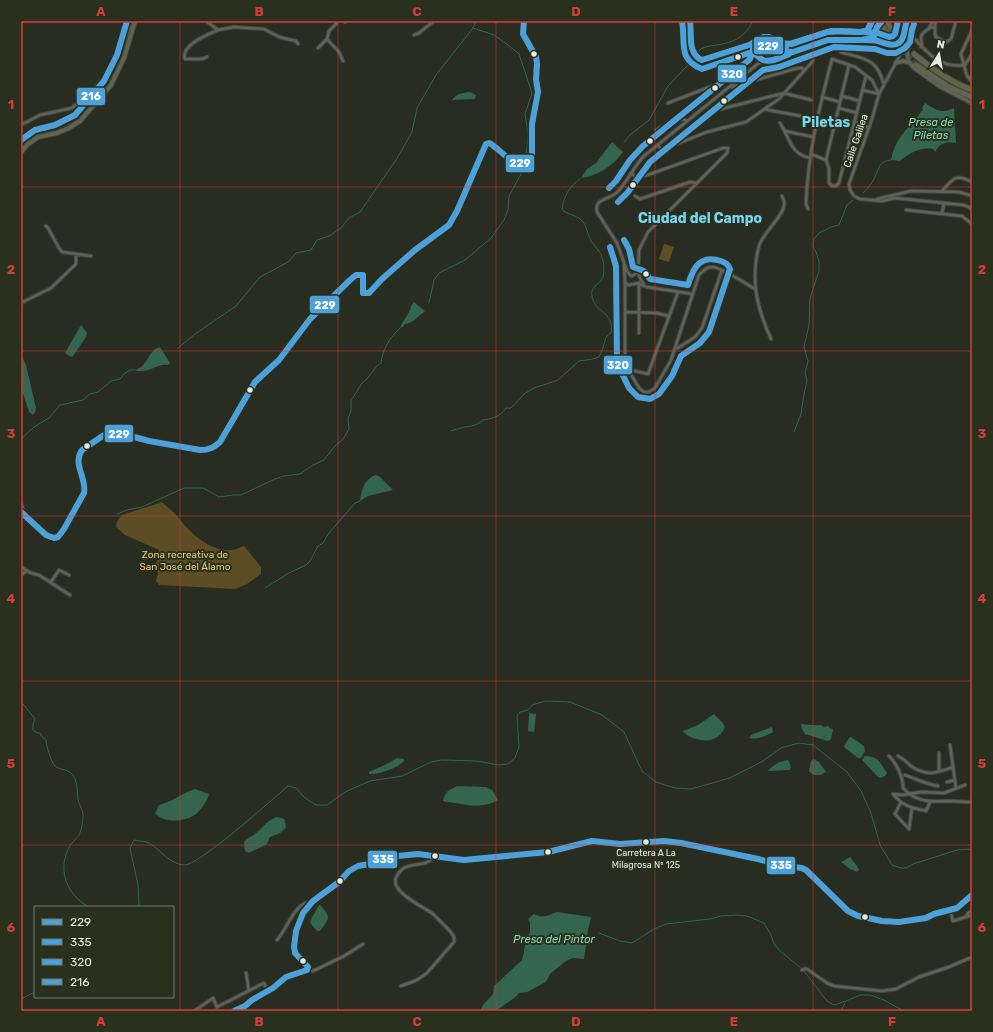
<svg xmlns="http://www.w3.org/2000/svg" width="993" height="1032" viewBox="0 0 993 1032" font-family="Rubik,sans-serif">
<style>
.green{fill:#5d4d25}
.water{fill:#34654f}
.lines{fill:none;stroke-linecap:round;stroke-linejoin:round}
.stream{stroke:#34654f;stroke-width:1}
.motorway-tunnel{stroke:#44493e;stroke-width:5;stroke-dasharray:5 2.5;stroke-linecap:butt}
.minor-casing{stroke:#44473d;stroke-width:4.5}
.tertiary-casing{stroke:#44473d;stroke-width:5.5}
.primary-casing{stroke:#44473d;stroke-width:6}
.motorway-casing{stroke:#44473d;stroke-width:7}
.minor{stroke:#5e6258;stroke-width:2.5}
.tertiary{stroke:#5e6258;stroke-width:3.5}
.primary{stroke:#616351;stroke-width:4}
.motorway{stroke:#63644c;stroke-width:5}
.primary-bridge-casing{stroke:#44473d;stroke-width:6;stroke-linecap:butt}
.primary-bridge{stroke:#616351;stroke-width:4}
.bus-1-casing{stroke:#29301d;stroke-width:9}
.bus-2-casing{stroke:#29301d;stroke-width:9}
.bus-3-casing{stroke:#29301d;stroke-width:9}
.bus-4-casing{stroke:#29301d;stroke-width:9}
.bus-1{stroke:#4da1db;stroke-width:6}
.bus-2{stroke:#4da1db;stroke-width:6}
.bus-3{stroke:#4da1db;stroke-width:6}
.bus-4{stroke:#4da1db;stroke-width:6}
.grid{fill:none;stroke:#d83c3a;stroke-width:1;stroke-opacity:0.55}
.bus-dot{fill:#e6ebdf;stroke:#29301d;stroke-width:1.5}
.labels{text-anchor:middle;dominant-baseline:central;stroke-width:4;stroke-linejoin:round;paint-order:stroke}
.bus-label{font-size:9px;fill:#e6ebdf;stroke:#29301d}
.street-label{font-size:10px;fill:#e6ebdf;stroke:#29301d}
.park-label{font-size:10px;fill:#e6c77d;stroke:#29301d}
.water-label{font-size:11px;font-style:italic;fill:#85dab4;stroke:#29301d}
.district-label{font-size:14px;font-weight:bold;fill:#77d6f5;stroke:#29301d}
.line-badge{stroke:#29301d;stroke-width:1.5}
.badge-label{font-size:11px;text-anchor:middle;font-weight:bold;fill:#fff}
.neatline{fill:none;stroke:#d83c3a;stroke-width:1.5}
.grid-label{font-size:13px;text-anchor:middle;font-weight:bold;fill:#d83c3a}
</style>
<rect width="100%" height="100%" fill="#282c21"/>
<path class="green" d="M664 244 674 247 669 262 659 259Z
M162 502C167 507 174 512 178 517 190 533 210 552 232 550 236 550 240 547 244 546L261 567V574L247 584 235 589 159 585 156 581 158 573 155 566 159 555V550L125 535 116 527 117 521 122 515Z"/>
<path class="water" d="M470 92 476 95 475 99 452 100C457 93 462 93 470 92Z
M925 103C936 110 941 114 954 108L956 143C945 142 941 142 935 152L933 149C921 147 909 153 900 161L891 160C894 142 905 130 917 118 919 115 920 112 923 110L922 108Z
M612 142 623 152C613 166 598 176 581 178L587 169 596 163Z
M414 302 425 311C419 316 413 323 405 324L403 327 400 328C403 320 411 312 411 306Z
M81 325 87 333 86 337 73 356 71 357 65 353Z
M160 347 170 363 168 365C158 363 146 375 135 370 148 367 147 351 160 347Z
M21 355 26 365 36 408 35 412 33 415 29 412 21 387Z
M376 475 380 477 393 490 368 496 360 501C361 491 365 478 376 475Z
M529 713 536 714 534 732 528 731Z
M714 714 722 722 725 727C718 745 696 743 683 732V731L698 725Z
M801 724C808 724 814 726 821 725L824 727 828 726 830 728 833 729 831 739 828 741 805 734 802 729Z
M772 727 773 732C766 736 758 740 749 738L751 735Z
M851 737 864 746 865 751 861 758H858L845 748 844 746 849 738Z
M865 756C879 756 880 763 887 773L885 776 881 778 878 777 862 760Z
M397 758 404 759V761C396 769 380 774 369 774V772L389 763Z
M814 759 819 762 826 772C820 776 814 777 809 771L811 761Z
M788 760 789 761 791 768 789 770 768 771C772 765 780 761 788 760Z
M457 786 486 787 492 790 498 800C484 808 470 806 455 803 450 802 447 803 443 801 445 791 449 790 457 786Z
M195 789 209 794C208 800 199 813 193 816 183 822 163 823 155 813L159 805C172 802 182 793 195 789Z
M276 817 282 818 285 820 286 828 280 833 270 837 267 844 249 853 245 851 244 842C247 838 251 837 255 834 262 828 267 821 276 817Z
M850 857 857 866 859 870 857 872 850 869 841 862Z
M319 905H320C331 917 330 918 320 931H317L311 924 310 921Z
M557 912 591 917 588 930 584 959 573 958 566 961 550 974 547 980 544 983 527 992 519 993C513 1001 503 1004 497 1011H480L483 1005 493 994 494 986 522 960 525 946V940L530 932V923L528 919 534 914C542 919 549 915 557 912Z"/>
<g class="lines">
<path class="stream" d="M473 28 494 35 508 45 519 54 532 93 525 114 528 134 526 159
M691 61C694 57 697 52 701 49 706 46 711 46 716 45 734 43 745 37 753 21
M624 142 630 135 649 120 668 86 688 65
M863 193C868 189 872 183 875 177 879 168 879 161 891 160
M429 303 434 280 439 273 465 260 491 238 504 220 508 210 509 196 526 165
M177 349 195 334 236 306 260 277 288 262 296 253 311 250 317 240 329 236 341 228 349 218 360 212 396 160 412 132 417 108 436 75 473 28 476 21
M451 431C455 430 460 428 464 427 472 426 476 426 483 420 492 419 501 416 506 408H511L524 394 534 388 558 380 579 361 593 359 599 357 602 351 606 337 611 333C614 312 598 314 593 300 588 285 600 286 603 277 605 268 604 257 598 250 596 247 593 244 591 241 587 234 587 224 580 219 574 214 567 215 562 209 564 195 570 186 581 178
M794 432 801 414 803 400 807 380 805 373 808 361 804 347 809 325 810 298 819 271V261L816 252 813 246 814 239 819 233 831 227 839 225 847 205 853 200
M21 439 34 427 49 418 60 405 83 400 90 394 98 392 111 381 120 379 125 373 130 370H135
M117 514 127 510 142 507 184 488H203L219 497 233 495H241L275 479 284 476 300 474 313 465 324 460 335 446 343 439 349 429 348 418 351 411V401L362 383 366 380 377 366 381 363C383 348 389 339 400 328
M265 588 289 573 306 565 310 561 318 546 323 543 329 533 355 503 360 501
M21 703 24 705 35 719 33 724V730L37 733H40L42 737 46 740C46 745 51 762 55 766 59 770 67 769 71 773 78 779 77 792 78 800 79 805 83 809 83 814 83 821 82 829 79 835 77 839 73 841 71 844 56 868 66 895 89 907
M139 907 138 885 130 848 134 840C138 841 145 841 149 843 161 850 169 864 184 865 197 867 274 798 288 786L296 788 304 797 316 805H327L345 792 370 781 402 776 431 762 441 760 477 761 499 765 508 764 515 758 519 747 517 716 520 712 528 710 532 705 546 701 570 702 602 715 624 732 642 771 656 782 675 788 691 789 730 778 763 761 781 748 799 743 813 745 847 772 861 791 871 813 880 845 892 865 901 868H906L913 864 957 850 972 849
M599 933 620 941 632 943 654 929 666 924 710 919 721 916 737 915 747 916 764 923 771 935 774 944 779 950 802 969
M804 971 827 1001 834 1005 846 1001 860 995H870L884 1000 904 1011
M21 999 35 992
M841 1011 845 1003"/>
<path class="motorway-tunnel" d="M896 36 914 54
M892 39 916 65"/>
<defs>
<path id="minor" d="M206 21 218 30C209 34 180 45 185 59H202L207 57
M345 21V22
M935 21V34L936 37 946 42 951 39 956 21
M929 28 933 21
M904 29C925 46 933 69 965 65L972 54
M218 30 234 27 264 29 279 37 296 41 298 44
M972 30 961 54 967 76 972 82
M414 35 419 33 434 21
M327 39 339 52 343 61
M897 44 900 48V55L879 94 872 119 849 184 850 190 854 196 860 199 882 201 895 198 963 205 969 207 972 210
M921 47 922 44C919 34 923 33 931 27L935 28
M318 48 327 39 329 31 336 24 337 21
M841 52C865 59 877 58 884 85
M969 79 972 75
M731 87 798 68H802L804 71
M862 90 879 94
M842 96 860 101
M822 97 840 102
M668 103 725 81 731 80 734 82
M839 108 857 113
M766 109 768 110 817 119
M709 113 713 111 784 93 811 100
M854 122 869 128
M780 123C790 138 790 154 810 158
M21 125 40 115 72 108 91 92 104 77 130 28 133 27
M656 130 663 126 682 119 687 121
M785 131 813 137
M658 145 661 149H664L707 132 746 122 779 99 812 62 813 59
M811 154 826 160 829 168V183L832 186H836L839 183 866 76
M826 160 849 65
M631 173C634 176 636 178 642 177L723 148H728L727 153 648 232 639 250 638 272 632 276
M942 191C953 179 955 173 972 182
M635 196 640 199 690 182 697 183
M877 199 911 191 959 192 972 196
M808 209 806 204C808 152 819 109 832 59L855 67 872 80 879 94
M906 210 962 216 972 224
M942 214 944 203
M46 226 48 228 59 248 62 252 91 256
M624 265 625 283V361L626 366 639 388 644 392H649L655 388 671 360 699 275C703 271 706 267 712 267 719 267 747 284 755 289
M638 270 640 278 644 285
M631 276 627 271 617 243 597 212C594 199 607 200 615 194 625 187 633 167 644 156L744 75 759 63 765 61
M626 283 628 285 639 283
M639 284 647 287 693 294
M639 285V333
M21 303 51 288 76 264V254
M625 312 656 313 669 316
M771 339C757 308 750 280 759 246 763 232 784 216 784 205 785 201 783 199 782 196
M675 348H678L695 337 702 328 722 270
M629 371 631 370 648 374 678 292
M21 504 24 511 21 516
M21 567 31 573 39 575 70 595
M21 575 27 571
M51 582 59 570 69 575
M950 745 956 788
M939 753V772
M889 756C897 764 903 777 903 788 916 802 929 802 947 801 955 801 963 802 972 802
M898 756C904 759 906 762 911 766 927 777 936 773 953 767
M905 775C916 779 926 784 938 786
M947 782 955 780
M893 794 903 795 921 792 944 793 965 785
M893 794C902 806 913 808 926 811L930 802
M901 802 895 814 909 829
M909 829 912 808
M950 910 953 921 972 915
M966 917 968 913 972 911
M277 940C288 928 294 902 313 901
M307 970 313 971 344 956 363 944
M802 970 804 969H807L827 983 834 986 882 991 896 989 919 977 949 967 972 957
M246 973 249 991
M401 986 417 980 427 973 454 942C455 936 452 934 448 929 443 924 438 919 433 914 424 907 390 892 396 878 404 858 424 870 434 857
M194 1011 213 998 217 1007 264 983 267 991"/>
<path id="tertiary" d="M903 38 907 48 908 60 913 67 939 86 972 103
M896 63 903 61 910 63
M21 512C31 518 45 538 54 538L58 537 64 529 84 493 85 488 78 463 79 454 82 450 97 439 107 433H112L123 434 149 441 200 450H207L213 448 220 442 255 382 279 360 310 319 350 280 356 275H363C366 281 361 287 363 293L366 294 369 293 382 279 415 250 449 225 457 211 486 144 489 143C503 148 502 162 521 163 526 163 529 161 532 157V124L538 92 536 79 537 63 536 57 523 34 524 21
M234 1011 245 1006 252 1000 273 988 286 977 307 970 308 967 295 953 294 947 296 931 303 913 313 901 339 882 349 871 358 866 375 863 388 857 418 854 464 860 548 852 592 841 620 844 664 841 681 843 758 859 783 866 802 868 806 870 848 911 858 916 882 921 899 922 926 918 934 914 957 908 972 895"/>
<path id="primary" d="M682 21 684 32 685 57 688 62 696 68 702 69 714 66 752 52 765 45 770 46 777 51 791 52
M904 28 907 21
M867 39 874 36 877 28
M763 46 759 50V55C764 63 769 60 776 59 796 52 820 38 840 39 849 39 873 39 880 42 886 44 890 48 897 44 907 39 906 27 899 21
M21 152 28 144 38 137 57 133 69 128 80 121 111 85 124 58 135 21"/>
<path id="motorway" d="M874 21 877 30
M878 21 892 39
M886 21 896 36
M914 54C932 69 950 82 972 90
M916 65 949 87 972 97"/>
</defs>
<use href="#minor" class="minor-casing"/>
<use href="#tertiary" class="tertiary-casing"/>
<use href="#primary" class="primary-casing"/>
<use href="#motorway" class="motorway-casing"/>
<use href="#minor" class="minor"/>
<use href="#tertiary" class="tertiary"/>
<use href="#primary" class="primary"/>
<use href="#motorway" class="motorway"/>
<defs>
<path id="primary-bridge" d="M878 25 882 21"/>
</defs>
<use href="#primary-bridge" class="primary-bridge-casing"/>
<use href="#primary-bridge" class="primary-bridge"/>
<defs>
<path id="bus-1" d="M682 21C686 43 677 59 702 69L752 52 765 45 770 46 777 51 793 52 828 40H862L871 38 874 36 877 27 882 21
M865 40C869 40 874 40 878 41 886 44 899 49 903 37 905 31 905 26 907 21
M752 52C756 54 759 58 763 60 771 63 782 57 789 54
M21 512 46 535 54 538 58 537 64 529 84 493C87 478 72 464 82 450L107 433 123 434 149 441 200 450C209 450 213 448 220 442L255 382 279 360 310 319 350 280 356 275H363V293H369L382 279 415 250 449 225 457 211 486 144 489 143C502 149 516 175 532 157V124L538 92 536 79 537 63 536 57 523 34 524 21"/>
<path id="bus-2" d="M234 1011 245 1006 252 1000 273 988 286 977 307 970 308 967 295 953 294 947 296 931 303 913 313 901 339 882 349 871 358 866 375 863 388 857 418 854 464 860 548 852 592 841 620 844 664 841 681 843 758 859 783 866 802 868 806 870 848 911 858 916 882 921 899 922 926 918 934 914 957 908 972 895"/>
<path id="bus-3" d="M609 188 616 181 630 160 643 146 749 60C757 50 747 39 769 37L782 44H789L831 31 859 32 867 31 872 21
M618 202 628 192 650 162 763 70 779 67 834 47 875 49 887 53H896L905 48 910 42 912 30 914 24
M610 247 616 266 617 363 629 388 638 397 650 399 659 394 672 376 681 356 700 343 709 332 730 269C728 264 726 263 721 261 700 254 693 268 688 285L650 279 644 271 633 267 629 249 624 240"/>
<path id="bus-4" d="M690 21C692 34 687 54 702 60L749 45 763 37 772 38 780 43 792 44 827 32 840 31 861 32 867 31 872 21
M866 32 878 33 889 37 893 36 895 34 898 21
M755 45 768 53 786 47
M21 140 35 130 55 125 75 115 104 81 117 55 127 21"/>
</defs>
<use href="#bus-1" class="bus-1-casing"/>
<use href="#bus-2" class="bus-2-casing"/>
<use href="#bus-3" class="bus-3-casing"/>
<use href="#bus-4" class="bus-4-casing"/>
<use href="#bus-1" class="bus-1"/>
<use href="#bus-2" class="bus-2"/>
<use href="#bus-3" class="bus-3"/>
<use href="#bus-4" class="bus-4"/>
</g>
<path class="grid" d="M180 21V1011M338 21V1011M496 21V1011M655 21V1011M813 21V1011M21 187H972M21 351H972M21 516H972M21 681H972M21 845H972"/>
<g class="bus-dot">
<circle cx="534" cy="54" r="3.5"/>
<circle cx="738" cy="57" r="3.5"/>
<circle cx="715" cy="88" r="3.5"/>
<circle cx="724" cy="101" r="3.5"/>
<circle cx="650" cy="141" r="3.5"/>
<circle cx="633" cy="185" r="3.5"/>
<circle cx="646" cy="274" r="3.5"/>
<circle cx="250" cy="390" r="3.5"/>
<circle cx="87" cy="446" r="3.5"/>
<circle cx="646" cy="842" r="3.5"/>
<circle cx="548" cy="852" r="3.5"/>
<circle cx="435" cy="856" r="3.5"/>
<circle cx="340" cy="881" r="3.5"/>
<circle cx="865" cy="917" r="3.5"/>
<circle cx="303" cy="961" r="3.5"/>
</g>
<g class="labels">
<g class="bus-label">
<text x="646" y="853">Carretera A La<tspan x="646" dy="12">Milagrosa Nº 125</tspan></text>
</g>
<g class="street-label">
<text transform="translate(856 141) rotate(-71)">Calle Galilea</text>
</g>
<g class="park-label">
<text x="185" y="555">Zona recreativa de<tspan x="185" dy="12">San José del Álamo</tspan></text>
</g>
<g class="water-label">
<text x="931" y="122">Presa de<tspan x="931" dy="13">Piletas</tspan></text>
<text x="554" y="939">Presa del Pintor</text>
</g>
<g class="district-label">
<text x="826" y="122">Piletas</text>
<text x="700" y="218">Ciudad del Campo</text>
</g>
</g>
<g class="line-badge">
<rect x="753" y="36" width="31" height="19" rx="4" fill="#4da1db"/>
<rect x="717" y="64" width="30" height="19" rx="4" fill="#4da1db"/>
<rect x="76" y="87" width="30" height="19" rx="4" fill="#4da1db"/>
<rect x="505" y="154" width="30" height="19" rx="4" fill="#4da1db"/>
<rect x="309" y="295" width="31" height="19" rx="4" fill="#4da1db"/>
<rect x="603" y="355" width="30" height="20" rx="4" fill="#4da1db"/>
<rect x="104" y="424" width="30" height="19" rx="4" fill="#4da1db"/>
<rect x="367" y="850" width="31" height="19" rx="4" fill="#4da1db"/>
<rect x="766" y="856" width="30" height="19" rx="4" fill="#4da1db"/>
</g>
<g class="badge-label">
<text x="768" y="50">229</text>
<text x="732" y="78">320</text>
<text x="91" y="100">216</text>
<text x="520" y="167">229</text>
<text x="325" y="309">229</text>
<text x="618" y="369">320</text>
<text x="119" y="438">229</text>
<text x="383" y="863">335</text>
<text x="781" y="869">335</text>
</g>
<rect width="993" height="1032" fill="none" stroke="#29301d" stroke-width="44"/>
<rect x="34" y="906" width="140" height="92" fill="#29301d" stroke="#757b6b"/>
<rect x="42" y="919" width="20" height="6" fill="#4da1db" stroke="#757b6b"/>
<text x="70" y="926" font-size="12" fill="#e6ebdf">229</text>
<rect x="42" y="939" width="20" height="6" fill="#4da1db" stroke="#757b6b"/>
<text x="70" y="946" font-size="12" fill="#e6ebdf">335</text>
<rect x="42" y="959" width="20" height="6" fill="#4da1db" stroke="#757b6b"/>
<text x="70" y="966" font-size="12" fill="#e6ebdf">320</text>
<rect x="42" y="979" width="20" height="6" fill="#4da1db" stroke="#757b6b"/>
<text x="70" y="986" font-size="12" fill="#e6ebdf">216</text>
<g transform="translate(939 54) rotate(11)" stroke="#29301d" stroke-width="3" paint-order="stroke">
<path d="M0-3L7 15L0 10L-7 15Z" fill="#e6ebdf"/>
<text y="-6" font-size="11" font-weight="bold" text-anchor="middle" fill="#e6ebdf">N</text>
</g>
<rect x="22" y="22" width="949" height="988" class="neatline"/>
<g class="grid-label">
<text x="101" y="16">A</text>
<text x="259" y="16">B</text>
<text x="417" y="16">C</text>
<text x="576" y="16">D</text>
<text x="734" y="16">E</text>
<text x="892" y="16">F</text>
<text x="11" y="109">1</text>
<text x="982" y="109">1</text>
<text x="11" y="274">2</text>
<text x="982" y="274">2</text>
<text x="11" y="438">3</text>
<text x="982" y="438">3</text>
<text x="11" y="603">4</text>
<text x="982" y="603">4</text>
<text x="11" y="768">5</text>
<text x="982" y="768">5</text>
<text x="11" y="932">6</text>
<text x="982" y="932">6</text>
<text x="101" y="1026">A</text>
<text x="259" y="1026">B</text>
<text x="417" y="1026">C</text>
<text x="576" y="1026">D</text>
<text x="734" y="1026">E</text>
<text x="892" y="1026">F</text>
</g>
</svg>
